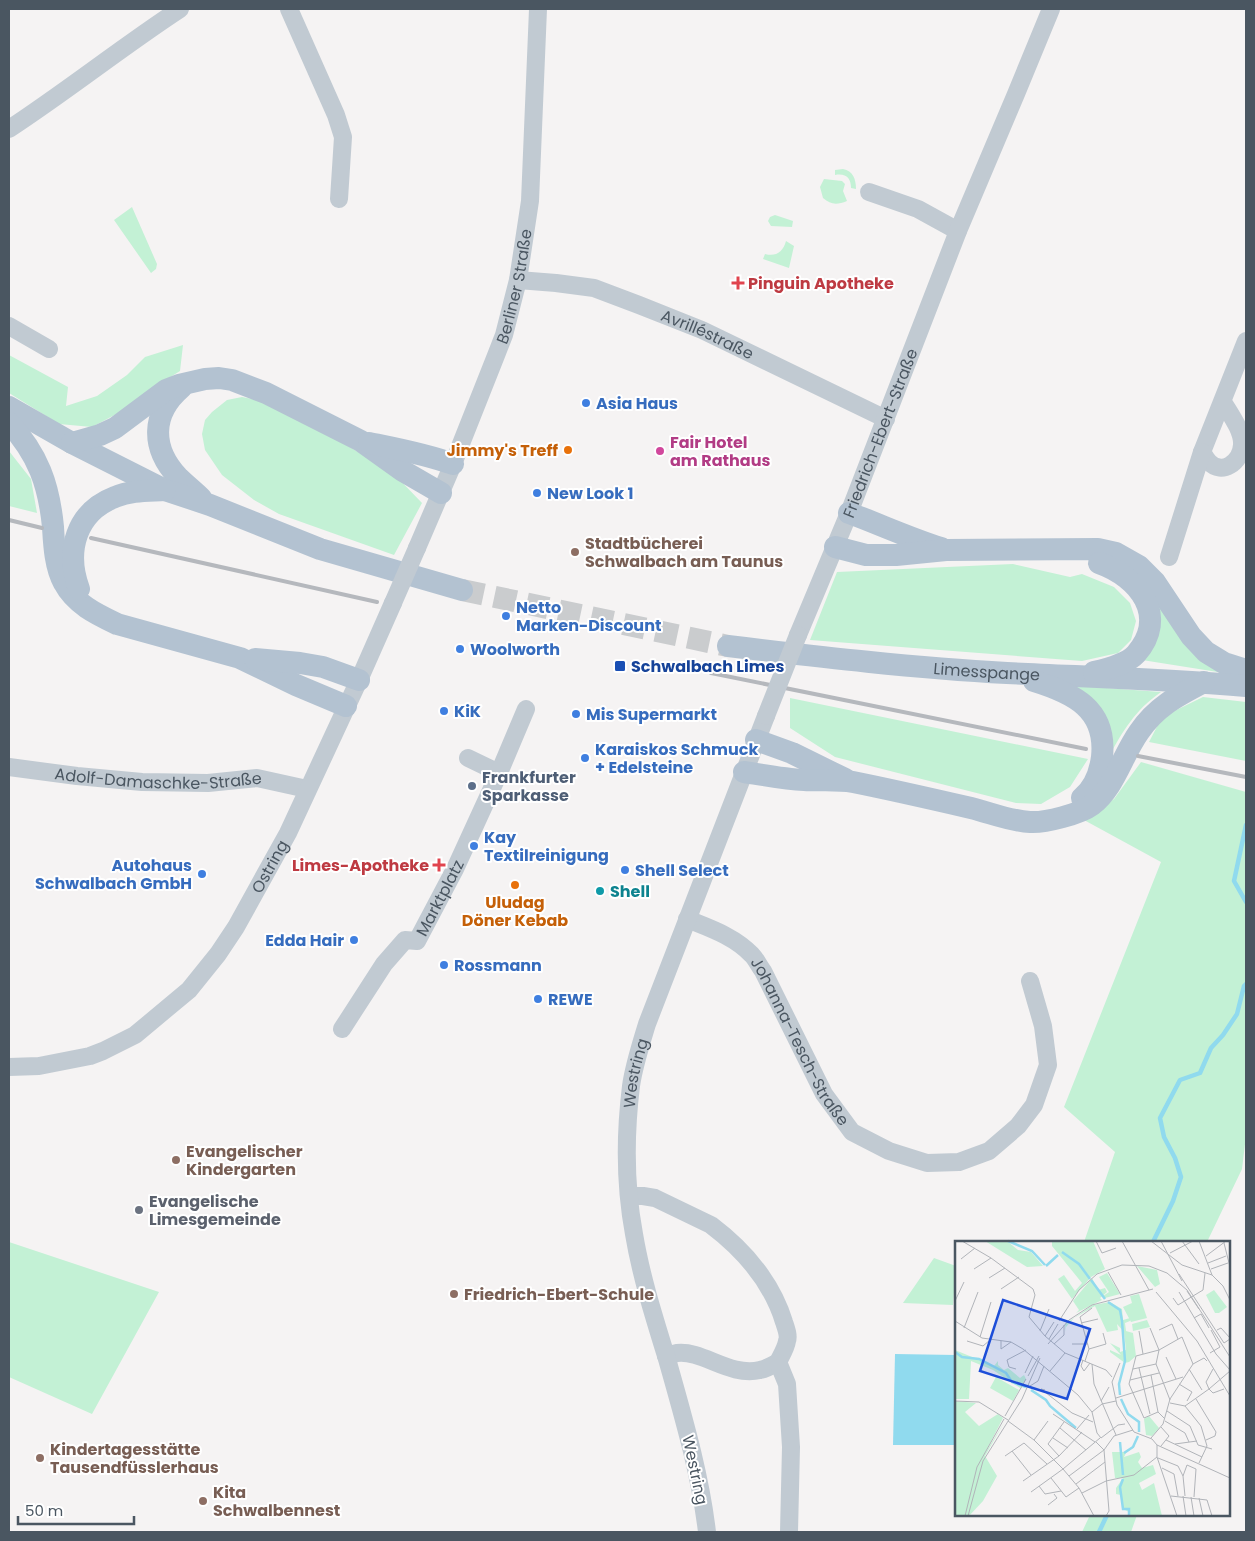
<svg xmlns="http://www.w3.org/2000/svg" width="1255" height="1541" viewBox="0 0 1255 1541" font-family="Poppins,sans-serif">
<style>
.green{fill:#c3f1d5}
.water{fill:#90daee}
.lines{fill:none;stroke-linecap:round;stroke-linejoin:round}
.stream{stroke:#90daee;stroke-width:4.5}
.major-tunnel{stroke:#caccce;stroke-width:22;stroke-dasharray:22 11;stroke-linecap:butt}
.minor{stroke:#c1cad2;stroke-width:18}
.major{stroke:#b3c2d1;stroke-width:22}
.rail{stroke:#b5b8bd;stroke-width:4}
.minor-bridge{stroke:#c1cad2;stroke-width:18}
.health-dot{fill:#e0444e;stroke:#fff;stroke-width:2}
.shop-dot{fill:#3f7fe0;stroke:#fff;stroke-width:2}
.food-dot{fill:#e8710a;stroke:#fff;stroke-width:2}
.hotel-dot{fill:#d1479c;stroke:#fff;stroke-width:2}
.education-dot{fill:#8d6e63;stroke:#fff;stroke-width:2}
.transit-dot{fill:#1a4fb4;stroke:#fff;stroke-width:2}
.service-dot{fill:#5c6f8a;stroke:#fff;stroke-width:2}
.culture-dot{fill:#0f9aa8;stroke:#fff;stroke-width:2}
.worship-dot{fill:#6b7280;stroke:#fff;stroke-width:2}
.labels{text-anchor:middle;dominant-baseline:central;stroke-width:4;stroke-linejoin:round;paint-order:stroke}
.health-label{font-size:16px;font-weight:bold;fill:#be3a42;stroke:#fff;text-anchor:start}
.street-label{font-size:16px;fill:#4a5661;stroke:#fff}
.shop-label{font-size:16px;font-weight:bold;fill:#366cbe;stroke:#fff;text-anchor:start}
.hotel-label{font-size:16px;font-weight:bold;fill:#b23c85;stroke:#fff;text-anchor:start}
.food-label{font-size:16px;font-weight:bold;fill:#c56008;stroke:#fff;text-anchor:end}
.education-label{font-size:16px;font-weight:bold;fill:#785e54;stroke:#fff;text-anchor:start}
.transit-label{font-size:16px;font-weight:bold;fill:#164399;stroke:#fff;text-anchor:start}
.service-label{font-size:16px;font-weight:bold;fill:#4e5e75;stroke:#fff;text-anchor:start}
.culture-label{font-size:16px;font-weight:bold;fill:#0d838f;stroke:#fff;text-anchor:start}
.worship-label{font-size:16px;font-weight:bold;fill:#5b616d;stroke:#fff;text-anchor:start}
.inset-river{fill:none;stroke:#90daee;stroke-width:2.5}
.inset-road{fill:none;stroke:#b1b4b9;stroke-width:1}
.view{fill:#1d4ed8;fill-opacity:0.15;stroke:#1d4ed8;stroke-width:2.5}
.inset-edge{fill:none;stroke:#4a5661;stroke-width:2.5}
</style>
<rect width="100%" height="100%" fill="#f5f3f3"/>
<path class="green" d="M843 169C853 171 856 179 856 189L851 188C851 178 846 173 835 175V170Z
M824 179 842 181 845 184 843 191 847 201C837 205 831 205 823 198L820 187Z
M132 207 157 264 156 269 151 273 114 220Z
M775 215 793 221 792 227 771 226 768 221 770 217Z
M786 241 794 246 789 268 763 259 765 254C776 257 783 252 786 241Z
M183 345 180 371 156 386 124 410 92 427 59 424 9 393V355L68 387 66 406 97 396 127 375 145 357Z
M242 397 281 405 394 474 422 503 394 555 279 514 254 500 222 475 205 450 202 434 205 420 212 412 227 400Z
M9 451 31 479 37 513 9 506Z
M1013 564 1070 577 1082 574 1114 587 1130 603 1136 621 1131 640 1118 653 1082 661 810 640 837 572Z
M1147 581 1224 673 1142 660Z
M1066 685 1161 692C1135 710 1123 731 1108 758Z
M1203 697 1246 702V761L1149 742 1162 717Z
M790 698 1088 759 1070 787 1041 804 1016 803 835 757 790 728Z
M1141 762 1246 792V1136L1242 1169 1207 1242H1084L1115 1152 1064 1107 1161 862 1084 820 1114 799Z
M9 1242 159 1292 92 1414 9 1377Z
M934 1258 956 1266 953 1305 903 1303Z
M1090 1515H1137L1131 1532H1082Z"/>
<path class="water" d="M895 1354 956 1355V1445H893Z"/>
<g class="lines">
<path class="stream" d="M1246 825 1234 881 1246 902
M1153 1242 1173 1201 1181 1177 1175 1158 1164 1137 1160 1118 1180 1080 1200 1073 1211 1048 1223 1035 1237 1014 1244 986 1246 984
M1099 1532 1107 1515"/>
<path class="major-tunnel" d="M462 590 728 646"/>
<g class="minor">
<path d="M289 9 336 115 343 137 339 199"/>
<path d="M9 129C67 91 122 47 180 9"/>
<path d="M869 192 918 209 958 231"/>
<path id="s1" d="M518 280 556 283 594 288 639 305 702 330 886 419"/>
<path d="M9 326 49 349"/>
<path d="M1223 402C1230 414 1243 431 1242 445 1241 462 1222 476 1209 462 1206 459 1204 455 1202 452L1246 341"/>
<path id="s2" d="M417 548 453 464 495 358 504 335 518 280 530 201 538 9"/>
<path d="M1169 557 1202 452"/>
<path id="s3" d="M798 635 849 513 958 231 1016 94 1051 9"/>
<path d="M468 758 499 773"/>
<path id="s4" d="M9 767 77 776 142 782 208 783 257 778 307 789"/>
<path id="s5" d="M687 919C709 928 734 936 752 955 756 959 759 966 763 971L824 1094 852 1132 889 1151 927 1163 959 1162 989 1151 1018 1126 1034 1105 1048 1065 1043 1026 1030 981"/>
<path id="s6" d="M342 1029 384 964 405 940 417 941 455 869 499 773 526 709"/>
<path id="s7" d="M9 1067 39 1066 90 1056 103 1051 135 1035 189 990 218 954 236 927 288 833 359 680 393 603"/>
<path d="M629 1196H643L655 1198 711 1225C744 1250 772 1283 784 1322 786 1328 789 1336 787 1341 786 1348 781 1356 778 1362 773 1365 766 1369 760 1370 729 1377 703 1350 677 1353 673 1354 669 1355 666 1356"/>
<path d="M778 1362 787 1384 791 1447 789 1532"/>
<path id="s8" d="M707 1532C700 1473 683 1416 667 1359 654 1317 641 1276 634 1234 625 1186 625 1135 631 1086 634 1065 641 1044 647 1024L766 716"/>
</g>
<g class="major">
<path d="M181 388C151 414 151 448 178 477 185 484 194 491 201 498"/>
<path d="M9 407 72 443 165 490 210 505 320 549 462 590"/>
<path d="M9 423C38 454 49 485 53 527 54 544 55 567 64 583 75 604 96 614 117 624L240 658 296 685 346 706"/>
<path d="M72 443 100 435 115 428 166 390 179 385 205 379 219 378 232 380 266 393 361 441 403 471 441 493"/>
<path d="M369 443C398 449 426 454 453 464"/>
<path d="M849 513C879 524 909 538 941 548"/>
<path d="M835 547 866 555H896L946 550 1098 549 1116 553 1139 566 1155 582 1191 636 1206 652 1224 663 1246 670"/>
<path d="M79 589C65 551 76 512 115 497 131 490 149 491 165 490"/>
<path id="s9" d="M728 646C821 657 914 668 1007 673 1087 677 1167 679 1246 686"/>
<path d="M255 659 300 663 323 667 359 680"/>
<path d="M1094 672C1107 669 1127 664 1136 654 1169 616 1139 577 1099 563"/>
<path d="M1034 681C1073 693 1107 709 1102 757 1100 772 1094 788 1082 798"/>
<path d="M756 740 792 753 845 779"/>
<path d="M744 772C764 775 784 779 804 780 820 781 837 779 853 782 893 790 932 799 971 808 991 813 1010 821 1030 822 1045 823 1080 814 1092 805 1115 787 1122 756 1139 732 1156 707 1177 696 1204 682"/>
</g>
<path class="rail" d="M9 520 42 528
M91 538 377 602
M711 673 1086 749
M1138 756 1246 777"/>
<path class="minor-bridge" d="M393 603 417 548
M766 716 798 635"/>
</g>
<g class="health-dot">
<path d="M735.5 275.5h5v5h5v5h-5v5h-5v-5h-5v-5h5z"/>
<path d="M436.5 857.5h5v5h5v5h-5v5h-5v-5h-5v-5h5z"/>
</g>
<g class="shop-dot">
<circle cx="586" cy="403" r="5"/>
<circle cx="537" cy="493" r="5"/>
<circle cx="506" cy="616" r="5"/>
<circle cx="460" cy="649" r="5"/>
<circle cx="444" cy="711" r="5"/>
<circle cx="576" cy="714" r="5"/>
<circle cx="585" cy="758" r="5"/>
<circle cx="474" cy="846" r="5"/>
<circle cx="625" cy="870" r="5"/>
<circle cx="202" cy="874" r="5"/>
<circle cx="354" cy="940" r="5"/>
<circle cx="444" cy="965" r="5"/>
<circle cx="538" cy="999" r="5"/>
</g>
<g class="food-dot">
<circle cx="568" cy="450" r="5"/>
<circle cx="515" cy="885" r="5"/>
</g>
<circle class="hotel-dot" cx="660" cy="451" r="5"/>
<g class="education-dot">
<circle cx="575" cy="552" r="5"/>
<circle cx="176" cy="1160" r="5"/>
<circle cx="454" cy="1294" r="5"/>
<circle cx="40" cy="1458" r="5"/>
<circle cx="203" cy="1501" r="5"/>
</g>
<rect class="transit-dot" x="614" y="660" width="12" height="12" rx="2.5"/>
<circle class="service-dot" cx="472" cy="786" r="5"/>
<circle class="culture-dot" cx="600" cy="891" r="5"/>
<circle class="worship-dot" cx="139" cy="1210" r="5"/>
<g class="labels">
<g class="health-label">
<text x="748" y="283">Pinguin Apotheke</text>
<text x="429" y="865" text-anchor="end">Limes-Apotheke</text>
</g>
<g class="street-label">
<text stroke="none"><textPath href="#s2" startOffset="280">Berliner Straße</textPath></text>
<text stroke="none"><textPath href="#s1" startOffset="199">Avrilléstraße</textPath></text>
<text stroke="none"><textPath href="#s3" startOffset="218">Friedrich-Ebert-Straße</textPath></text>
<text stroke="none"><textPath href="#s9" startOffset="260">Limesspange</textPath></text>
<text stroke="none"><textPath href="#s4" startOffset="150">Adolf-Damaschke-Straße</textPath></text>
<text stroke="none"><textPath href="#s7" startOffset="350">Ostring</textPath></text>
<text stroke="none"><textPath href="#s6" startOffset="170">Marktplatz</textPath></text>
<text stroke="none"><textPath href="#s5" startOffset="174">Johanna-Tesch-Straße</textPath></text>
<text stroke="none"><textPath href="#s8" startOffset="469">Westring</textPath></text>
<text transform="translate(695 1470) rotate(78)">Westring</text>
</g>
<g class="shop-label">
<text x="596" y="403">Asia Haus</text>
<text x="547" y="493">New Look 1</text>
<text x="516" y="607">Netto<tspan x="516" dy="18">Marken-Discount</tspan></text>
<text x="470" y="649">Woolworth</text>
<text x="454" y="711">KiK</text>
<text x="586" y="714">Mis Supermarkt</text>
<text x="595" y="749">Karaiskos Schmuck<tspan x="595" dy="18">+ Edelsteine</tspan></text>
<text x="484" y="837">Kay<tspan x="484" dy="18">Textilreinigung</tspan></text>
<text x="192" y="865" text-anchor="end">Autohaus<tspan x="192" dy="18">Schwalbach GmbH</tspan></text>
<text x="635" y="870">Shell Select</text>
<text x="344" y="940" text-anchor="end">Edda Hair</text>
<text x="454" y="965">Rossmann</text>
<text x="548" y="999">REWE</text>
</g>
<g class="hotel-label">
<text x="670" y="442">Fair Hotel<tspan x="670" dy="18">am Rathaus</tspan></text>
</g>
<g class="food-label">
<text x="558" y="450">Jimmy's Treff</text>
<text x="515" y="902" text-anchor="middle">Uludag<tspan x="515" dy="18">Döner Kebab</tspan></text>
</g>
<g class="education-label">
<text x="585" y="543">Stadtbücherei<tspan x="585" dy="18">Schwalbach am Taunus</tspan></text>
<text x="186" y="1151">Evangelischer<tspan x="186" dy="18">Kindergarten</tspan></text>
<text x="464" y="1294">Friedrich-Ebert-Schule</text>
<text x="50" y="1449">Kindertagesstätte<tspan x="50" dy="18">Tausendfüsslerhaus</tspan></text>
<text x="213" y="1492">Kita<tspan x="213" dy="18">Schwalbennest</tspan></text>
</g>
<g class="transit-label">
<text x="631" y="666">Schwalbach Limes</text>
</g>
<g class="service-label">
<text x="482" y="777">Frankfurter<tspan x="482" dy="18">Sparkasse</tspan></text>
</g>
<g class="culture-label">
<text x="610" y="891">Shell</text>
</g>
<g class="worship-label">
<text x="149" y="1201">Evangelische<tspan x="149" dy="18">Limesgemeinde</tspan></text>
</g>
</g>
<g transform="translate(955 1241)">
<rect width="275" height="275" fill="#f5f3f3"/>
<path d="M30 0H52L63 9 76 11 88 25 72 26ZM97 0H138L150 28 136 36 117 58 103 38 109 34 120 50 127 42 97 5ZM182 25 202 29 205 43 200 46ZM152 32 165 53 150 57 148 55 154 51 144 36ZM137 37 143 49 150 47 152 51 145 57 147 59 121 72 124 69 118 60ZM259 49 272 66 264 72H260L251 54ZM184 53 192 77 176 81 168 66 177 62 175 55ZM155 61 167 68 168 79 175 77V80L170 82 171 90 178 92 181 115 174 121 170 122 155 111V109L166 114 155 102 165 107V111L171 109 169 91 162 83 163 89 152 91 140 65 119 77 111 86V91L110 83 138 64ZM192 79 195 86 178 90 177 83ZM0 109 39 125 43 120V124L49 129 53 127 65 137 69 134 71 138 65 147 38 129 16 120 14 158H0ZM41 136 64 149 58 160 35 147ZM0 160 21 162 10 171 24 185 43 173 48 177 29 214 50 180 30 215 42 235 28 260 14 275H0ZM194 175 204 187 197 195 191 194 189 178ZM180 204V205L178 207 171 212 169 216 184 211 186 216 183 221 187 227 198 224 201 233 184 242 187 249 199 242 207 275H166L174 274V271L168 268 166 254 161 253V247L168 237H160L157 211H169Z" fill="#c3f1d5"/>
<path class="inset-river" d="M53 0 77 10 90 24M107 11 124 23 135 38M91 25 103 14M136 39 150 58M153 61 165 69 167 80 170 120 164 143 165 154M0 111 7 116 24 118 51 132 57 141 71 146M76 149 91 159 95 165 121 187M166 158 173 173 184 181V191M165 201 168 234M169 212 178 206 183 195M168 238 165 246 168 268H174V275"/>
<path class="inset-road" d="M7 0 36 17 78 48 80 54 74 76 90 95 110 112 151 129 157 136M141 0 147 12 161 7M167 0 194 49M196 0 227 24 257 34M206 0 227 40M227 0 244 23M244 0 257 34 268 45 275 59M269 2 275 26M215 12 238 0M251 15 271 0M6 18 20 7M253 22 271 15M19 28 36 17M256 28 273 22M153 31 166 54M224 33 269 102 275 98M34 37 50 27M46 48 64 36M232 50 244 68M201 51 242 100 275 155M224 51 261 113 275 129M218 57 223 64 248 49 250 32M0 60 9 41M239 77 246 73 254 87M0 80 27 97 56 101 68 108 123 154 137 171 142 192 146 197M104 80 124 49 142 33 167 24 194 25 212 32 232 49 275 116M126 82 143 78M9 87 23 51M195 87 204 109 201 123 215 159M204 89 217 83 223 98M262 89 266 87 275 97M85 90 94 68M184 90 188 113M90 95 99 81M25 96 36 61M94 98 103 83M12 100 28 105 35 99M46 100V108L56 101M93 103 114 79 137 64 198 48M99 103 109 94V84M117 103H133M134 108 151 103 148 92M255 112 265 106 256 89M211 116 221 138M128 119 126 125 129 130 135 122M130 120 134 108 125 76 137 67M165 122 157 141 162 164 179 191 197 198 202 204M137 123 139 143 161 194M184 127 195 173M61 128 54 126 52 119 71 109M178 128 201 123M234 128 247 149M95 130 110 112M70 132 78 115M196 134 203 171 210 178M73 135 84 115M175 139 204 132M224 143 237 151 232 160M75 145 83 140 89 125M254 148 275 130M254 148 251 141 258 128M90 149 86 148 117 172 138 181M161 157 228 136M241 158 261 191 260 195 251 199M0 160 24 161 53 179M146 160 154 146M215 162 230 165 246 185 252 205 244 222M230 165 254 148 258 152 269 148M212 170 235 185 243 204 257 208M137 171 147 163 161 160M203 171 189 177 174 143 181 115 204 109 227 96 238 123M98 173 140 201M50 175 71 138M53 180 79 199 108 228 124 247 139 275M210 180 230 192 234 201M105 187 131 209M122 188 134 174M98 197 113 207M146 197 163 184 170 183M196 197 208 183 215 158 238 123 249 117 252 120M79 199 93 180M211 199 247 216M141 201 149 209 154 270 151 275M220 203 242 200M202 204 275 237M202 204V216L222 275M206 205 214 195 206 186M57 210 76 234M50 215 69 202 92 223M104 215 93 203 109 181M203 217 223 225 228 235M207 227 219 233 223 255M108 228 145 197M114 235 149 209 159 195 178 189M96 237 111 256 124 247M68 240 104 215 127 191M121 243 150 221M84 245 90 253 106 250M76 251 108 228M127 252 151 240 179 234 202 216M216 255 252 259 257 275M228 255 231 275M230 255 228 235 232 224 241 228 239 256M236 256 239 275M244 257 248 275M93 264 102 257 99 253M10 275 22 226 49 178M13 275 28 220 67 158 85 117"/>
<path class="view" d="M48 59 135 88 112 158 25 130Z"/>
<rect width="275" height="275" class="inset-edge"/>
</g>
<rect width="1255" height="1541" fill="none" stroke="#4a5661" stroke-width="20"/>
<path d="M18 1516v8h116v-8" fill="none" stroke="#4a5661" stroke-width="2.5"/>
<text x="25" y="1516" font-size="15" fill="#4a5661" stroke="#ffffff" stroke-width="4" paint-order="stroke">50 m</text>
</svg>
